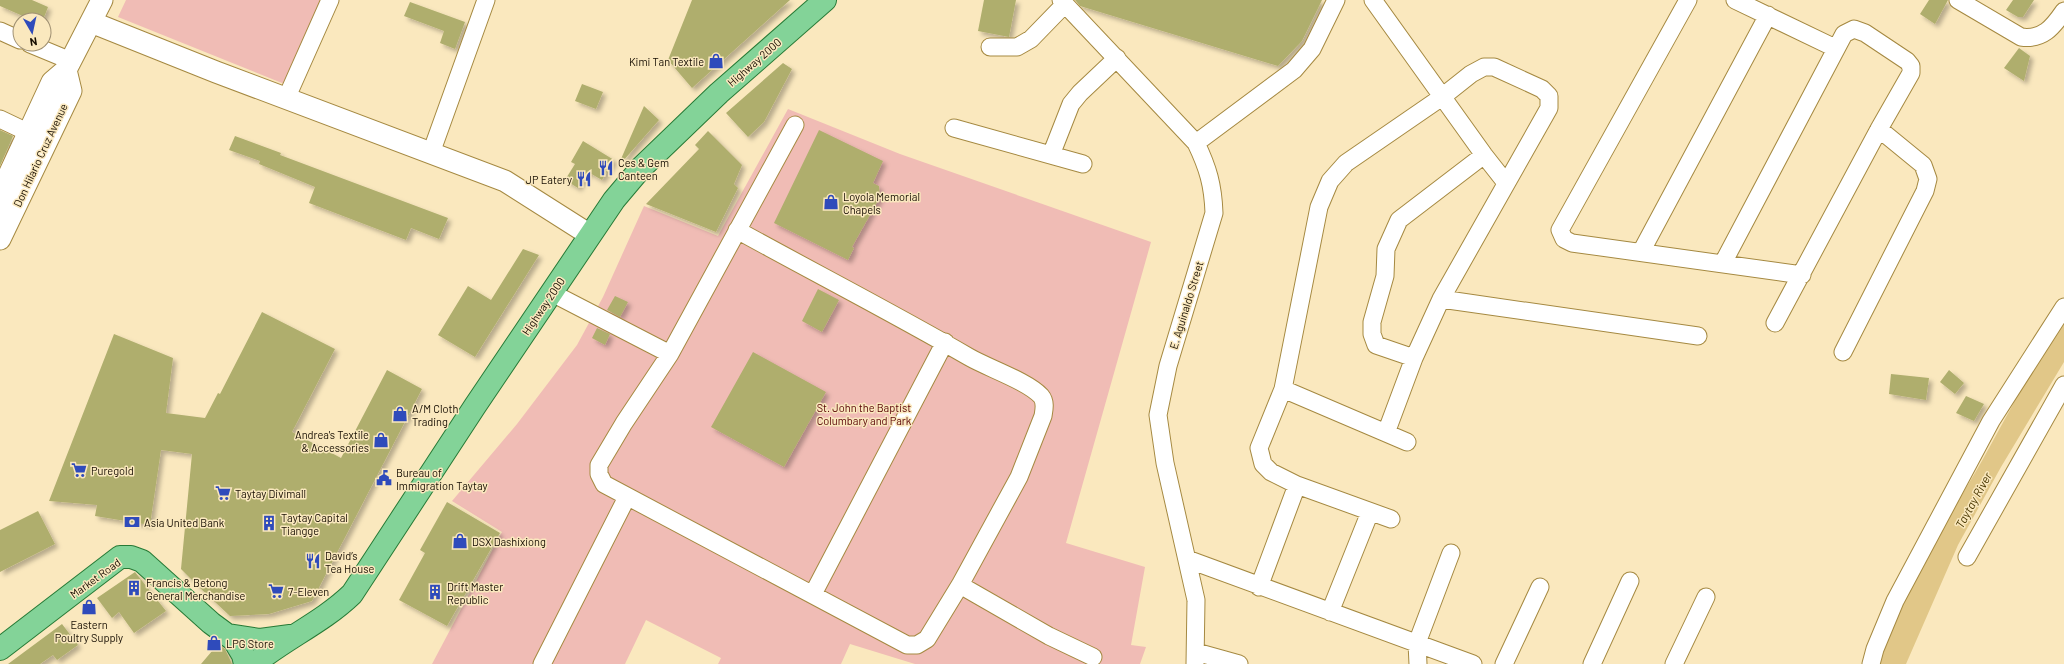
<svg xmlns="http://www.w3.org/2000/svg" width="2064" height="664" viewBox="0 0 2064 664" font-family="Barlow,sans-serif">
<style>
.green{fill:#f0bcb5}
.water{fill:#e1c788}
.building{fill:#afae6d;filter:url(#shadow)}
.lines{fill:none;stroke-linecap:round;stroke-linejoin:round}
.minor-casing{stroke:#a58941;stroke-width:19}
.tertiary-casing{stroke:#a58941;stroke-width:23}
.primary-casing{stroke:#277a36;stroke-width:24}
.minor{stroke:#fff;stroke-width:17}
.tertiary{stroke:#fff;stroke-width:21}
.primary{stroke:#83d398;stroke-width:22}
.labels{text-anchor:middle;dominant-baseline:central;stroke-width:3;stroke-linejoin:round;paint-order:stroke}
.poi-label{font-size:11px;fill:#160d00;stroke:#fae8be;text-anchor:start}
.street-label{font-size:11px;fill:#160d00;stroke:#fae8be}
.park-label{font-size:11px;fill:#570103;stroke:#fae8be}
.water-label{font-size:12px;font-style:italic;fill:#4a3802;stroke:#fae8be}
</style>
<defs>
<filter id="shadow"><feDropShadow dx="3.5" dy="3.5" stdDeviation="2" flood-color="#0004"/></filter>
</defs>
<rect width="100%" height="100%" fill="#fae8be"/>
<path class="green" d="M126 0H326L287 85 118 17Z
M788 109 900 154 1151 242 1066 543 1145 567 1131 645 1146 647 1140 664H915L850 644 841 664H718L721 658 646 620 625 664H432L502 532 452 501 517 424 577 345 603 297 644 206 718 236Z"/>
<path class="water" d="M2064 313V362L2001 467 1958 545 1906 664H1879C1899 591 1946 524 1983 459 2010 410 2036 361 2064 313Z"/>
<path class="building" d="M0 0H32L48 7 43 20H32L0 6Z
M692 0H790L692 88 668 60Z
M984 0H1016L1009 37 978 31Z
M1075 0H1322L1302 41 1278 66 1080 6Z
M1929 0H1948L1935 24 1920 14Z
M2013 0H2034L2023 17H2018L2006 10Z
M410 2 465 22 455 49 440 43 444 31 404 16Z
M2019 48 2030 56 2024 81 2004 68Z
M783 63 792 69 764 122 748 137 726 113Z
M582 84 603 92 596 109 575 101Z
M644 106 659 120 623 161 621 159Z
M0 130 13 136 0 166Z
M819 130 883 161 873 183 879 186 880 197 852 247 854 248 848 260 774 223Z
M708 131 742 165 734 184 738 188 716 232 646 204 699 149 695 145Z
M235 136 281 153 280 155 448 218 439 239 411 228 406 240 309 203 315 187 259 164 260 161 229 150Z
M583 141 614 160 602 180 588 172 578 188 565 180 575 164 571 162Z
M523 249 539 255 475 357 438 335 468 286 491 300Z
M818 289 839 300 822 332 802 321Z
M615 296 628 302 620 317 607 310Z
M262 312 335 349 292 432 341 458 387 370 422 389 312 601 269 614 230 616 200 588 203 584 199 587 181 569 192 454 161 450 150 525 95 516 97 505 49 501 114 334 173 358 166 413 205 418 218 393 220 394Z
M597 328 610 334 605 345 592 338Z
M753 352 826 392 784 467 711 427Z
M1949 370 1964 383 1955 394 1940 382Z
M1891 374 1929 378 1926 400 1889 394Z
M1966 396 1984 404 1974 421 1956 413Z
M447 502 500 533 447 626 399 600 425 553 420 550Z
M38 511 55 544 0 572V530Z
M135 572 166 611 134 633 119 612 112 618 97 598Z
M62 624 78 645 57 660 53 655 40 664H8Z
M218 644 225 649 232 664H201Z"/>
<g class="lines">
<defs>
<path id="minor" d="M1061 0 1196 143C1208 168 1213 185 1214 213L1168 366 1158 415 1165 463 1196 600 1195 664
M1373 0 1484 155 1506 183
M1688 0 1560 230 1564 239 1572 243 1802 275
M1735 0 1835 48
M1958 0 2021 37C2043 40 2053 27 2064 11
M0 31 20 40
M30 44 71 61
M990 47H1017L1031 39 1065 4
M286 99 330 0
M0 119 40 138
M954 128 1083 164
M1196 143 1294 70 1312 49 1336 0
M431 153 486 0
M1051 155 1071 104 1080 93 1117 58
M0 207 12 213
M737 230C815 273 893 313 969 357 988 368 1027 381 1041 396 1046 402 1044 410 1043 416L1019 477 960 585 927 639 917 645H907L604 484 599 474V465L624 423 670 354 795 125
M1641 252 1768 15
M1723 263 1844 34 1854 29 1865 33 1907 61 1911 66V73L1879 129 1775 323
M552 293 670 354
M1441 299 1698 336
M1843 352 1925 191 1928 179 1923 165 1879 129
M1414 358 1376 345 1372 334V322L1385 276 1386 249 1399 220 1484 155
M1283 389 1407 442
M1386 433 1414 358 1441 299 1549 108V96L1542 89 1494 67H1484L1471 74 1442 97 1346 163 1330 181 1319 207 1283 389 1259 448 1263 464 1271 472 1297 485 1391 519
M1967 557 2064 385
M1187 559 1473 664
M960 585 1049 636 1093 657
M1259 587 1297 485
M813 594 945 342
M1330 612 1370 512
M1196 652 1239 664
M542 664 627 497
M1418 664 1417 643 1451 553
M1504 664 1540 587
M1592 664 1630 581
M1674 664 1706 597
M1871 664 1875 649 1895 601 1991 421 2064 307"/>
<path id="tertiary" d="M91 22 216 72 505 181 590 235
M0 194 52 82 66 70 102 0
M0 239 71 91 66 70"/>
<path id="primary" d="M228 635 260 640 290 636
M0 649 120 557H131L142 561 211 623 234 640 243 655 245 664
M254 664C286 638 323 622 352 594L475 406 614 200 641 168 719 93 825 0"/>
</defs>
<use href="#minor" class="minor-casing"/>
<use href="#tertiary" class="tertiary-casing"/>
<use href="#primary" class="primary-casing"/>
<use href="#minor" class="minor"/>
<use href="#tertiary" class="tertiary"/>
<use href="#primary" class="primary"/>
</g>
<defs>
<symbol id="shop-bare" viewBox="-9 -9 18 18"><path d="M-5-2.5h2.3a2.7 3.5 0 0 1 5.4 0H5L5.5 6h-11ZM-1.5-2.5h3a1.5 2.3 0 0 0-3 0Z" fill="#2f4bbb" stroke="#fae8be" stroke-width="2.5" paint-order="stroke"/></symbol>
<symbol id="restaurant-bare" viewBox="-9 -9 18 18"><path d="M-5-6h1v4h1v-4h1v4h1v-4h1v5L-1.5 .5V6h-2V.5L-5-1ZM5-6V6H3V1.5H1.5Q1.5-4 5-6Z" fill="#2f4bbb" stroke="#fae8be" stroke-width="2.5" paint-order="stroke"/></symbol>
<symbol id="supermarket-bare" viewBox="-9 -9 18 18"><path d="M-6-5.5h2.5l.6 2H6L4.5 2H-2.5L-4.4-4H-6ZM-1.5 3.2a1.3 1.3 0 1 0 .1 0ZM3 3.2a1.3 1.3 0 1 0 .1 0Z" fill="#2f4bbb" stroke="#fae8be" stroke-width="2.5" paint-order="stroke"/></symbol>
<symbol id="civic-bare" viewBox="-9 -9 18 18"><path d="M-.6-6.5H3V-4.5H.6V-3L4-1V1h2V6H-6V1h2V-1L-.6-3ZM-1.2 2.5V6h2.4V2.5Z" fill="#2f4bbb" stroke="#fae8be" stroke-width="2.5" paint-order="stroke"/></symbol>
<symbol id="bank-bare" viewBox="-9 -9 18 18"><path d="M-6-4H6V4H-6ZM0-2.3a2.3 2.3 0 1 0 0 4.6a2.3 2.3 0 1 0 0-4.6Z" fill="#2f4bbb" stroke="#fae8be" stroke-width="2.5" paint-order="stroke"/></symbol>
<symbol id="building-bare" viewBox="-9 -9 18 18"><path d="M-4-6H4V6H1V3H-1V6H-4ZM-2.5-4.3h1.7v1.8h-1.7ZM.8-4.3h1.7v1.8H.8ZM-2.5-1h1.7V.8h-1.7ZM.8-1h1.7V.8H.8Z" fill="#2f4bbb" stroke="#fae8be" stroke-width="2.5" paint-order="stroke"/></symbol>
</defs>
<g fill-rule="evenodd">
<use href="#shop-bare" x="705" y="50" width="22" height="22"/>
<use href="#restaurant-bare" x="595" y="157" width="22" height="22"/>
<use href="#restaurant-bare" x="573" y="168" width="22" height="22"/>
<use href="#shop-bare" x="820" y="191" width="22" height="22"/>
<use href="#shop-bare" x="389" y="403" width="22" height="22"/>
<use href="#shop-bare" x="370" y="429" width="22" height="22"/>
<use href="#supermarket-bare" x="68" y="459" width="22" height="22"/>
<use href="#civic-bare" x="373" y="467" width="22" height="22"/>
<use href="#supermarket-bare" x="212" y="482" width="22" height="22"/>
<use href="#bank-bare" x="121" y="511" width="22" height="22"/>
<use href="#building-bare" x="258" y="512" width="22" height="22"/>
<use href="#shop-bare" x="449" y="530" width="22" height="22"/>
<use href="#restaurant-bare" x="302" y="550" width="22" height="22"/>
<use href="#building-bare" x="123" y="577" width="22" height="22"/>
<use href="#supermarket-bare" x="265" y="580" width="22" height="22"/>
<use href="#building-bare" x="424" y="581" width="22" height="22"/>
<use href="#shop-bare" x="78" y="596" width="22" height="22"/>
<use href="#shop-bare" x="203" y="632" width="22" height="22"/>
</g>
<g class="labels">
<g class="poi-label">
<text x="704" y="61" text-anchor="end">Kimi Tan Textile</text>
<text x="618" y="162">Ces &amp; Gem<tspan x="618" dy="13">Canteen</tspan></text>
<text x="572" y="179" text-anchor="end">JP Eatery</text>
<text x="843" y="196">Loyola Memorial<tspan x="843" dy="13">Chapels</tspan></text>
<text x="412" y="408">A/M Cloth<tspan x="412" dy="13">Trading</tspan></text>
<text x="369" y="434" text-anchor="end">Andrea's Textile<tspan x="369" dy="13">&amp; Accessories</tspan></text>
<text x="91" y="470">Puregold</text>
<text x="396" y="472">Bureau of<tspan x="396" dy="13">Immigration Taytay</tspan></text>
<text x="235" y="493">Taytay Divimall</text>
<text x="281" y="517">Taytay Capital<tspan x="281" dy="13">Tiangge</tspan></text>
<text x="144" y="522">Asia United Bank</text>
<text x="472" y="541">DSX Dashixiong</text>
<text x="325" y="555">David’s<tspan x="325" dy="13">Tea House</tspan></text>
<text x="146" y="582">Francis &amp; Betong<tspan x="146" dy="13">General Merchandise</tspan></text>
<text x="447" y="586">Drift Master<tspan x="447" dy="13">Republic</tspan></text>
<text x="288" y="591">7-Eleven</text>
<text x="89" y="624" text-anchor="middle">Eastern<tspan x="89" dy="13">Poultry Supply</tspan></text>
<text x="226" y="643">LPG Store</text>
</g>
<g class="street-label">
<text transform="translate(754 62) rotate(-41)">Highway 2000</text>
<text transform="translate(40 155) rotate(-65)">Don Hilario Cruz Avenue</text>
<text transform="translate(1186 305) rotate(-73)">E. Aguinaldo Street</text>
<text transform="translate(543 306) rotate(-56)">Highway 2000</text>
<text transform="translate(95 578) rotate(-36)">Market Road</text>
</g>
<g class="park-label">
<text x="864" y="407">St. John the Baptist<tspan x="864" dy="13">Columbary and Park</tspan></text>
</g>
<g class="water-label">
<text transform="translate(1973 500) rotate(-61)">Taytay River</text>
</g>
</g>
<g transform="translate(32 32) rotate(171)"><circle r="19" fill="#fae8be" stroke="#9f9072"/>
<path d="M0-3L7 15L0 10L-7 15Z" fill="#2f4bbb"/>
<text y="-6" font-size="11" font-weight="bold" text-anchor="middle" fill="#160d00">N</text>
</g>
</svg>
